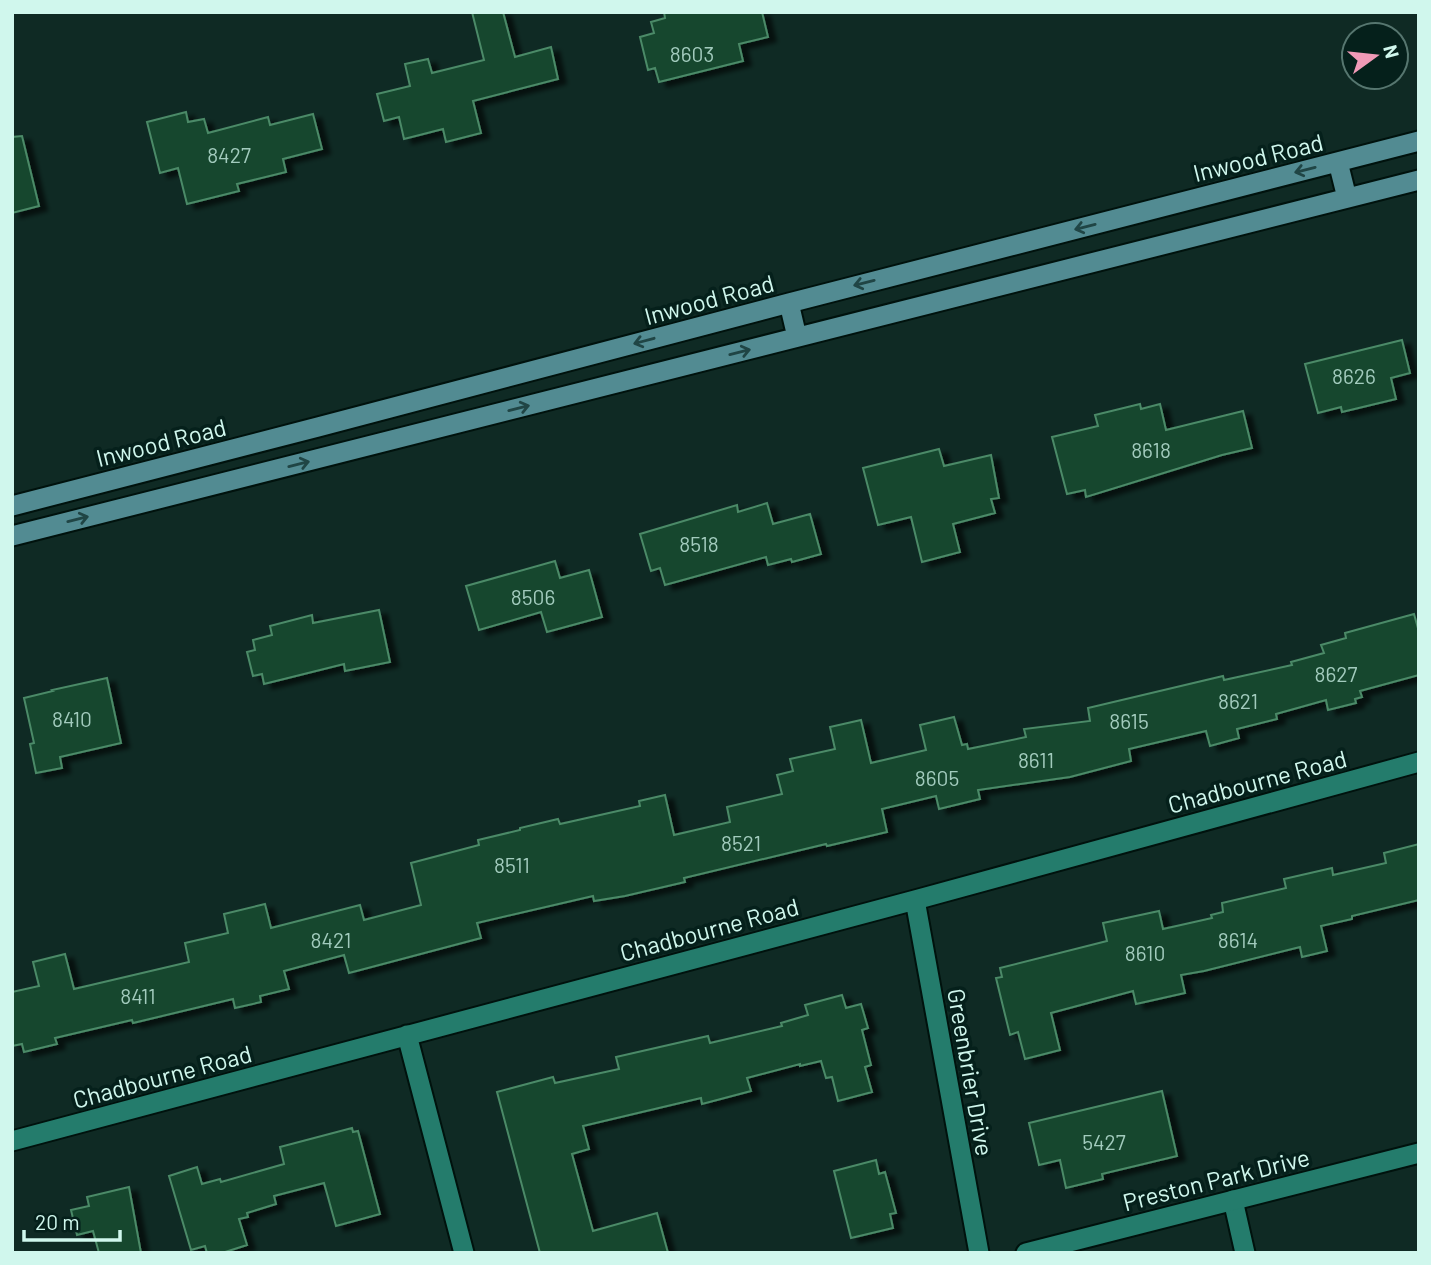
<svg xmlns="http://www.w3.org/2000/svg" width="1431" height="1265" viewBox="0 0 1431 1265" font-family="Barlow,sans-serif">
<style>
.building{fill:#16472e;stroke:#4b8a67;stroke-width:2;filter:url(#shadow)}
.lines{fill:none;stroke-linecap:round;stroke-linejoin:round}
.service-casing{stroke:#00120d;stroke-width:23}
.minor-casing{stroke:#00120d;stroke-width:23}
.secondary-casing{stroke:#00120d;stroke-width:23}
.service{stroke:#247c6c;stroke-width:19}
.minor{stroke:#247c6c;stroke-width:19}
.secondary{stroke:#528b92;stroke-width:19}
.oneway{stroke:#204545}
.labels{text-anchor:middle;dominant-baseline:central;stroke-width:7;stroke-linejoin:round;paint-order:stroke}
.number-label{font-size:21px;fill:#a2cbbd}
.street-label{font-size:24px;fill:#d0f7ed;stroke:#05201b}
</style>
<defs>
<filter id="shadow"><feDropShadow dx="8" dy="4.5" stdDeviation="2" flood-color="#0009"/></filter>
</defs>
<rect width="100%" height="100%" fill="#0f2a24"/>
<path class="building" d="M472 12H503L515 57 551 47 558 79 473 101 481 133 446 142 443 129 404 139 399 117 384 121 377 94 410 86 405 64 428 59 432 73 484 60Z
M664 12H762L768 37 739 44 743 61 659 82 655 68 648 70 640 37 654 33 651 22 665 18Z
M186 112 188 122 204 119 208 133 268 117 270 125 313 114 322 149 283 159 286 172 237 184 239 191 187 204 178 168 160 173 147 122Z
M22 136 39 206 12 213V137Z
M1402 340 1410 373 1391 378 1396 399 1342 412 1341 407 1318 413 1305 364Z
M1140 404 1141 409 1160 404 1166 430 1243 411 1252 448 1222 455 1086 497 1085 490 1067 494 1052 437 1098 426 1095 415Z
M939 449 944 466 991 455 999 498 991 499 995 513 953 524 960 552 922 562 911 517 878 525 863 468Z
M767 503 773 524 810 514 821 554 792 562 791 559 768 565 766 557 665 585 660 568 651 571 640 534 737 505 738 512Z
M555 561 560 578 589 570 602 617 547 632 541 612 479 630 466 586Z
M379 610 390 662 345 671 344 664 264 684 262 674 253 676 247 652 255 650 253 640 272 635 270 626 312 615 313 623Z
M1414 614 1419 632V675L1360 691 1362 697 1355 699 1356 703 1328 710 1326 700 1276 714 1277 719 1237 729 1239 738 1210 746 1206 731 1129 749 1131 761 1070 777 978 790 980 799 939 809 936 796 882 809 887 832 827 846 826 844 684 878 685 882 625 896 594 901 593 896 477 923 481 938 349 973 344 955 284 971 289 989 260 996 261 1002 235 1008 233 999 133 1023 132 1020 55 1038 57 1044 24 1052 22 1044 12 1046V992L39 986 33 962 65 954 74 989 189 962 185 943 228 933 224 914 265 904 271 928 360 905 364 920 421 905 411 863 479 845 478 840 520 830V828L558 819 560 824 640 806 639 801 665 795 674 835 730 822 727 807 782 794 777 775 793 771 790 759 835 749 830 727 861 720 871 763 926 750 920 725 954 717 962 745 967 744 968 749 1026 737 1024 729 1090 721 1088 708 1223 676 1224 680 1292 665 1291 662 1324 653 1321 645 1346 638 1345 633Z
M107 678 121 743 60 757 62 768 36 773 30 744 34 743 24 698 53 691 52 690Z
M1419 844V900L1352 916V919L1321 926 1327 951 1302 957 1300 947 1204 971 1181 975 1185 993 1136 1004 1133 991 1051 1013 1060 1050 1025 1059 1018 1032 1010 1035 996 978 1002 977 1000 968 1107 941 1103 923 1159 911 1163 929 1212 918 1211 915 1223 912 1222 903 1286 888 1284 879 1332 868 1333 875 1386 863 1384 853Z
M842 995 846 1008 861 1004 868 1028 862 1030 871 1065 865 1067 872 1092 838 1101 832 1077 826 1078 821 1061 800 1066V1064L747 1078 751 1091 702 1104 701 1098 583 1126 589 1149 572 1154 593 1231 657 1213 668 1253H540L497 1092 553 1077 555 1083 619 1069 616 1057 708 1036 710 1043 782 1026 781 1023 808 1015 805 1005Z
M1162 1091 1177 1156 1102 1174 1103 1179 1066 1188 1060 1160 1039 1165 1029 1123Z
M352 1128 353 1132 358 1131 380 1214 336 1226 324 1183 274 1196 276 1204 247 1213 248 1217 239 1219 247 1245 222 1253H207L205 1246 191 1250 169 1176 197 1167 202 1184 220 1179 221 1182 284 1164 280 1147Z
M876 1160 879 1174 885 1172 896 1213 890 1214 893 1228 851 1238 834 1171Z
M129 1187 141 1253H99L93 1231 77 1235 71 1210 89 1206 87 1197Z"/>
<g class="lines">
<defs>
<path id="service" d="M1233 1200 1245 1253"/>
<path id="minor" d="M915 900 979 1253
M407 1035 464 1253
M12 1141 915 900 1419 762
M1026 1253 1419 1153"/>
<path id="secondary" d="M1338 162 1347 198
M789 303 797 337
M12 506 318 427 789 303 1419 141
M12 536 1419 180"/>
</defs>
<use href="#service" class="service-casing"/>
<use href="#minor" class="minor-casing"/>
<use href="#secondary" class="secondary-casing"/>
<use href="#service" class="service"/>
<use href="#minor" class="minor"/>
<use href="#secondary" class="secondary"/>
</g>
<defs><path id="oneway-shaft" d="M-6 0H5M1.5-3L5.5 0L1.5 3" fill="none" stroke-width="1.6" stroke-linecap="round" stroke-linejoin="round" transform="scale(1.75)"/></defs>
<g class="oneway">
<use href="#oneway-shaft" transform="translate(1305 170) rotate(166)"/>
<use href="#oneway-shaft" transform="translate(1085 227) rotate(166)"/>
<use href="#oneway-shaft" transform="translate(864 283) rotate(166)"/>
<use href="#oneway-shaft" transform="translate(644 341) rotate(165)"/>
<use href="#oneway-shaft" transform="translate(740 352) rotate(-14)"/>
<use href="#oneway-shaft" transform="translate(519 408) rotate(-14)"/>
<use href="#oneway-shaft" transform="translate(299 464) rotate(-14)"/>
<use href="#oneway-shaft" transform="translate(78 519) rotate(-14)"/>
</g>
<g class="labels">
<g class="number-label">
<text x="692" y="53">8603</text>
<text x="229" y="154">8427</text>
<text x="1354" y="375">8626</text>
<text x="1151" y="449">8618</text>
<text x="699" y="543">8518</text>
<text x="533" y="596">8506</text>
<text x="1336" y="673">8627</text>
<text x="1238" y="700">8621</text>
<text x="72" y="718">8410</text>
<text x="1129" y="720">8615</text>
<text x="1036" y="759">8611</text>
<text x="937" y="777">8605</text>
<text x="741" y="842">8521</text>
<text x="512" y="864">8511</text>
<text x="331" y="939">8421</text>
<text x="1238" y="939">8614</text>
<text x="1145" y="952">8610</text>
<text x="138" y="995">8411</text>
<text x="1104" y="1141">5427</text>
</g>
<g class="street-label">
<text transform="translate(1258 157) rotate(-14)">Inwood Road</text>
<text transform="translate(709 299) rotate(-15)">Inwood Road</text>
<text transform="translate(161 442) rotate(-14)">Inwood Road</text>
<text transform="translate(1257 781) rotate(-15)">Chadbourne Road</text>
<text transform="translate(709 929) rotate(-15)">Chadbourne Road</text>
<text transform="translate(971 1072) rotate(80)">Greenbrier Drive</text>
<text transform="translate(162 1076) rotate(-15)">Chadbourne Road</text>
<text transform="translate(1216 1179) rotate(-14)">Preston Park Drive</text>
</g>
</g>
<rect width="1431" height="1265" fill="none" stroke="#d0f7ed" stroke-width="28"/>
<g transform="translate(1375 56) rotate(75)"><circle r="33" fill="#05201b" stroke="#56766f" stroke-width="2"/>
<path d="M0-5L12 26L0 18L-12 26Z" fill="#f09ab7"/>
<text y="-10" font-size="19" font-weight="bold" text-anchor="middle" fill="#d0f7ed">N</text>
</g>
<path d="M24 1230v10h96v-10" fill="none" stroke="#d0f7ed" stroke-width="3.5"/>
<text x="35" y="1230" font-size="21" fill="#d0f7ed" stroke="#05201b" stroke-width="5" paint-order="stroke">20 m</text>
</svg>
